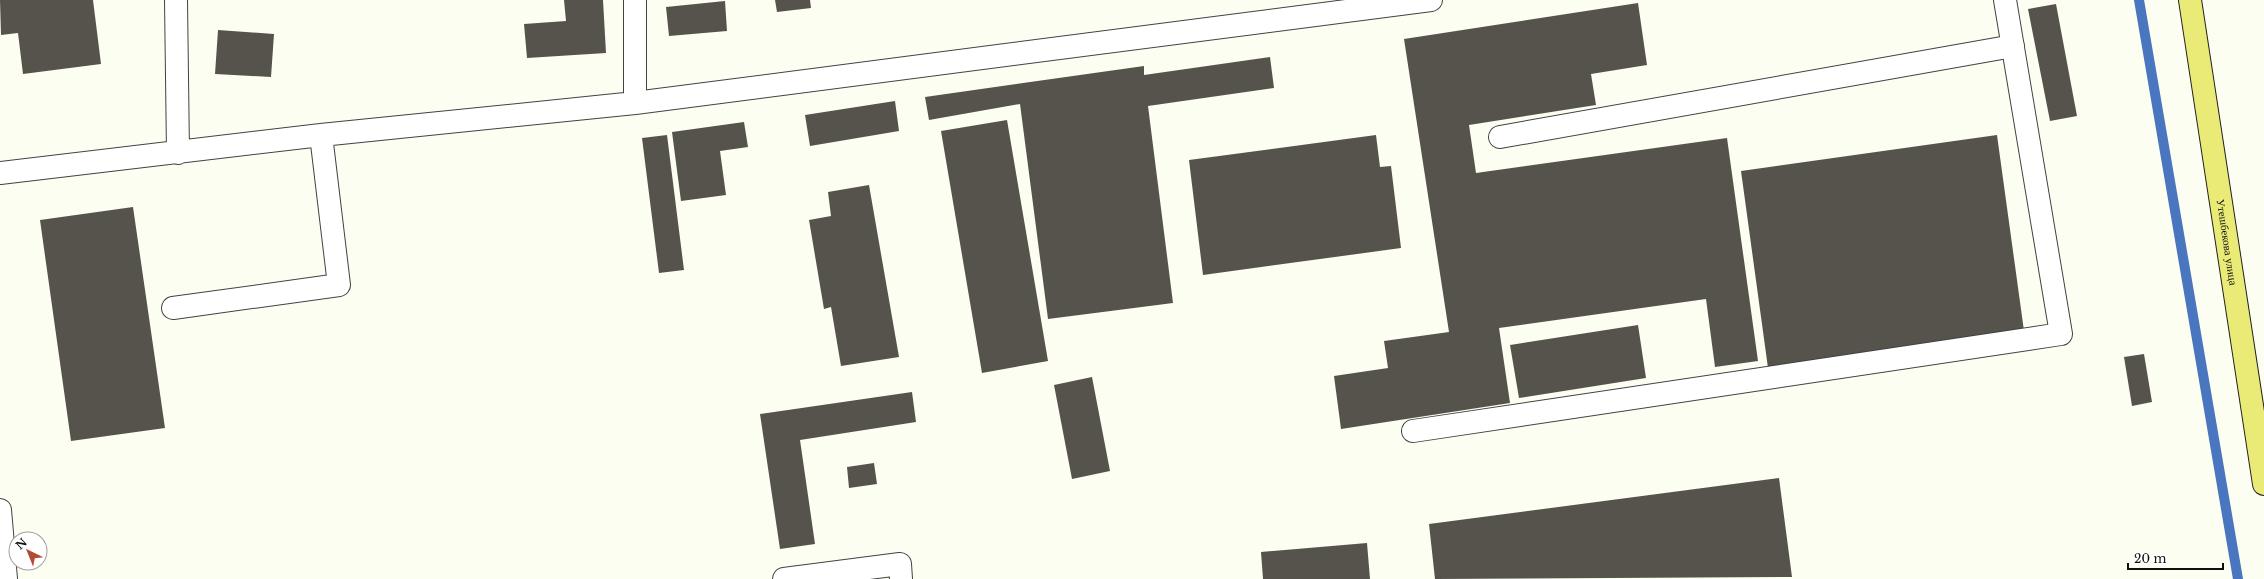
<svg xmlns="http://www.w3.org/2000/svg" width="2264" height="579" viewBox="0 0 2264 579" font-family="'Libre Baskerville',serif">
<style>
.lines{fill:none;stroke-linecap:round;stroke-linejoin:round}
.stream{stroke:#4a75bf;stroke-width:10}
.building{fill:#56534c}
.minor-casing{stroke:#424242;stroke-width:24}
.major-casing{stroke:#202020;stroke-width:24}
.minor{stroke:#fff;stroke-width:22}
.major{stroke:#eaea76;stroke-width:22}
.labels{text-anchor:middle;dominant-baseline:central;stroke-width:4;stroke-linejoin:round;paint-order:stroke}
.street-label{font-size:11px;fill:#0f0f0f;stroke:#fff}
</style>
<rect width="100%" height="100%" fill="#fdfef2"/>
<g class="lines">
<path class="stream" d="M2139 0 2238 579"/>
</g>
<path class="building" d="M0 0H93L101 64 23 74 18 33 1 35Z
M564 0H603L606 53 527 58 524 24 566 21Z
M775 0H810L811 8 777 12Z
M725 1 727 31 669 36 666 7Z
M1638 3 1647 65 1591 74 1596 105 1469 125 1476 173 1727 138 1758 361 1715 367 1706 299 1499 328 1510 403 1341 429 1334 376 1388 368 1384 341 1449 332 1404 39Z
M2056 4 2077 116 2050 121 2028 9Z
M218 30 274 34 271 77 215 74Z
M1270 57 1274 88 1148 106 1173 303 1048 319 1020 104 929 120 925 97 1144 66V75Z
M895 101 899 131 810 146 805 115Z
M1007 120 1048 361 982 373 941 131Z
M744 122 748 147 720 151 726 195 681 201 672 132Z
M667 135 684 270 659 273 642 138Z
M1376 135 1380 167 1391 166 1401 248 1203 275 1189 160Z
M1997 135 2024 331 1768 368 1741 171Z
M869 185 899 357 841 366 831 307 824 309 809 220 831 216 828 192Z
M133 207 165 428 71 441 40 220Z
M1638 325 1646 378 1519 398 1510 345Z
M2144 354 2152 402 2132 406 2124 357Z
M1092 377 1110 471 1072 479 1054 385Z
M912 392 916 422 800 440 815 544 780 549 760 414Z
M874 463 877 484 849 488 847 467Z
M1779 478 1792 577 1435 579 1429 524Z
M1367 543 1370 579H1263L1261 552Z"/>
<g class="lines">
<defs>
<path id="minor" d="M176 0 178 153
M635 0V103
M1500 137 2013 46
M0 173 321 135 635 103 1431 0
M173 308 339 285 321 135
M1413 431 2061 334 2005 0
M0 510 6 579
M784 579 900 564 901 579"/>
<g id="major">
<path id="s1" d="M2190 0 2264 484"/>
</g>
</defs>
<use href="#minor" class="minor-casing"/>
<use href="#major" class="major-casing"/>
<use href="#minor" class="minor"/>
<use href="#major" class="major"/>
</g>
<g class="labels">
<g class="street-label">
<text stroke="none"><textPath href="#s1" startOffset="245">Утешбекова улица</textPath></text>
</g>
</g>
<g transform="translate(28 551) rotate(317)"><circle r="19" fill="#ffffff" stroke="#9f9f9f"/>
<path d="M0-3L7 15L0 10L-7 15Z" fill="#b14d35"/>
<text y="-6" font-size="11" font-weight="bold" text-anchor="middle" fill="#0f0f0f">N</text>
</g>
<path d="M2128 563v6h95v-6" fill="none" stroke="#0f0f0f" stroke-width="2"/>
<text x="2134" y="563" font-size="12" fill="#0f0f0f" stroke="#ffffff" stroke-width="3" paint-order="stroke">20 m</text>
</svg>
